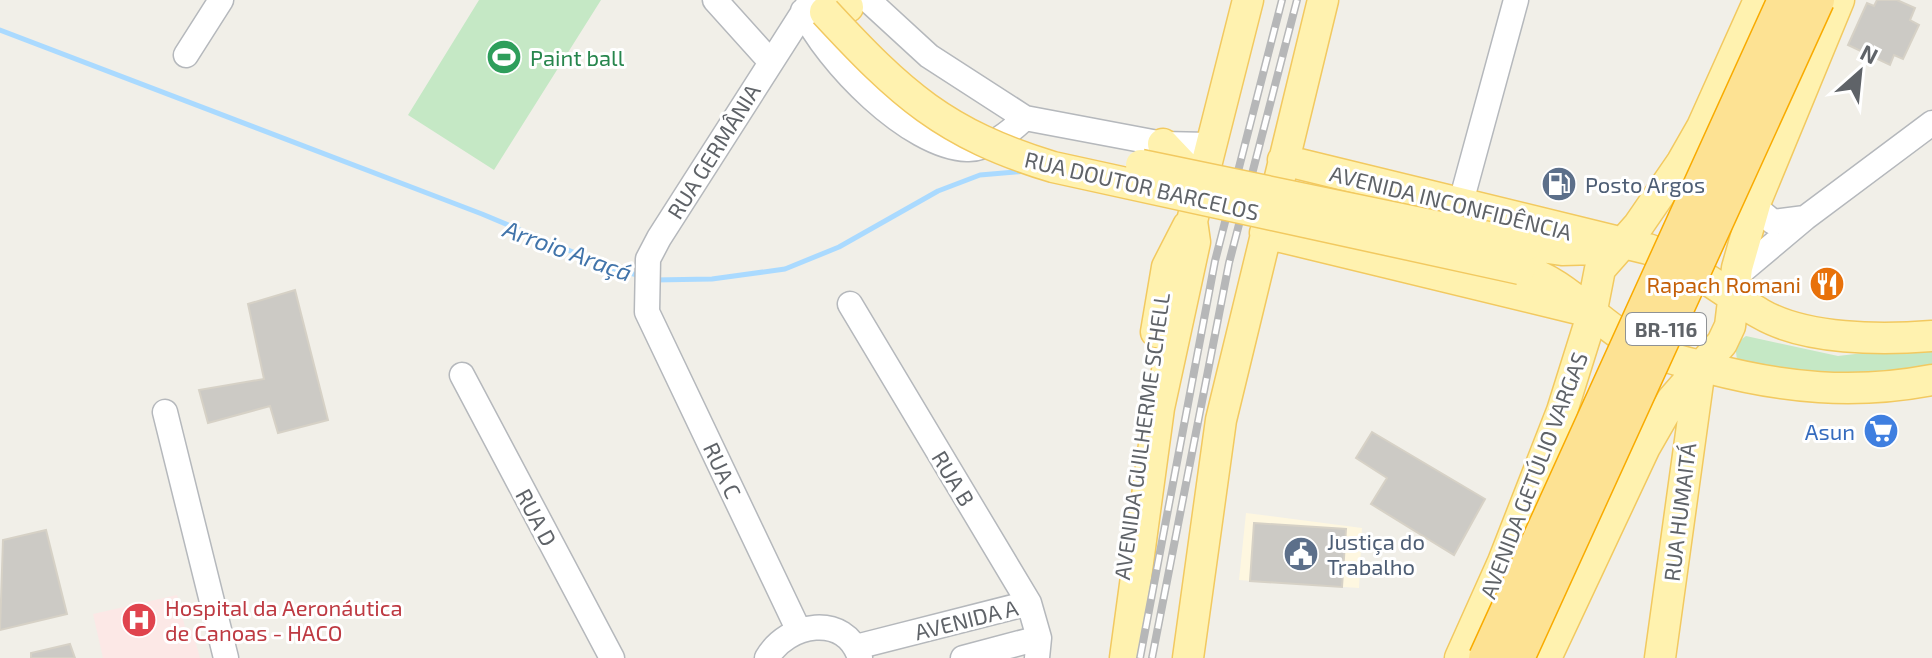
<svg xmlns="http://www.w3.org/2000/svg" width="1932" height="658" viewBox="0 0 1932 658" font-family="'Exo 2',sans-serif">
<style>
.commercial{fill:#fef7e0}
.medical{fill:#fce8e6}
.green{fill:#c5e8c5}
.lines{fill:none;stroke-linecap:round;stroke-linejoin:round}
.stream{stroke:#aadaff;stroke-width:5}
.building{fill:#cccac5;stroke:#d6d1c6;stroke-width:2}
.minor-casing{stroke:#b5b8bc;stroke-width:27}
.major-casing{stroke:#f2c960;stroke-width:33}
.minor{stroke:#fff;stroke-width:24}
.major{stroke:#fff2af;stroke-width:30}
.rail-casing{stroke:#b6b7b8;stroke-width:8}
.rail{stroke:#fff;stroke-width:5;stroke-dasharray:15;stroke-linecap:butt}
.major-bridge-casing{stroke:#f2c960;stroke-width:33;stroke-linecap:butt}
.highway-bridge-casing{stroke:#f9ab00;stroke-width:37;stroke-linecap:butt}
.major-bridge{stroke:#fff2af;stroke-width:30}
.highway-bridge{stroke:#fde293;stroke-width:34}
.labels{text-anchor:middle;dominant-baseline:central;stroke-width:6;stroke-linejoin:round;paint-order:stroke}
.shield{fill:#fff;stroke:#8f9295;stroke-width:2}
.shield-label{font-size:20px;font-weight:bold;fill:#5f6368}
.leisure-label{font-size:22px;fill:#27864d;stroke:#fff;text-anchor:start}
.street-label{font-size:22px;fill:#5f6368;stroke:#fff}
.service-label{font-size:22px;fill:#4e5e75;stroke:#fff;text-anchor:start}
.food-label{font-size:22px;fill:#c56008;stroke:#fff;text-anchor:end}
.shop-label{font-size:22px;fill:#366cbe;stroke:#fff;text-anchor:end}
.health-label{font-size:22px;fill:#be3a42;stroke:#fff;text-anchor:start}
.water-label{font-size:24px;font-style:italic;fill:#4174aa;stroke:#fff}
</style>
<rect width="100%" height="100%" fill="#f1efe8"/>
<path class="commercial" d="M1246 513 1362 528 1359 588 1239 580Z"/>
<path class="medical" d="M177 595 185 627 192 629 200 658H103L93 614Z"/>
<path class="green" d="M479 0H601L494 170 408 115Z
M1746 336 1838 356 1932 345V374L1835 382 1737 360 1735 344Z"/>
<g class="lines">
<path class="stream" d="M0 30 482 214 611 268 641 276
M654 280 712 279 785 269 839 247 938 191 980 175 1026 171"/>
</g>
<path class="building" d="M1877 0H1897L1915 8 1910 20 1919 25 1903 59 1894 55 1890 65 1848 45 1867 3 1874 6Z
M295 290 328 420 278 433 270 406 208 423 199 390 264 379 248 304Z
M1372 432 1485 499 1454 555 1371 504 1387 478 1356 458Z
M1254 523 1346 529 1342 587 1250 581Z
M46 530 67 614 0 630 3 540Z
M70 644 75 658H31V653Z"/>
<g class="lines">
<defs>
<path id="minor" d="M715 0 769 60
M868 0 929 56 1025 118 1163 144 1209 145
M803 11C826 61 909 147 967 149 989 150 1010 132 1025 118
M186 55 221 0
M1461 202 1516 0
M1755 207 1773 222 1805 218
M1736 276 1805 218 1932 123
M850 304 1029 603 1039 638 1037 658
M462 375 612 658
M165 412 226 658
M798 629 647 312 648 259 659 238 811 0
M856 647 1029 603
M767 658C787 623 845 612 860 658
M963 658 1039 638"/>
<path id="major" d="M842 0 848 7
M1163 144 1200 183
M1283 160 1648 249C1692 264 1722 292 1761 314 1806 340 1881 340 1932 336
M1265 233 1578 309
M1527 245 1562 250 1598 249
M1520 269C1564 281 1594 320 1632 342 1656 356 1681 361 1708 368 1784 388 1854 395 1932 380
M1156 332 1167 267 1188 226
M1125 658 1159 408 1195 242 1192 221 1248 0
M1188 658 1221 420 1323 0
M1460 658 1503 562 1562 411 1589 325 1600 269 1638 226 1682 162 1702 127 1759 0
M1546 658 1645 447 1672 400 1722 343 1730 326 1737 268 1756 201 1839 0
M1660 658 1700 368"/>
</defs>
<use href="#minor" class="minor-casing"/>
<use href="#major" class="major-casing"/>
<use href="#minor" class="minor"/>
<use href="#major" class="major"/>
<defs>
<path id="rail" d="M1140 658 1215 261 1282 0
M1152 658 1229 263 1297 0"/>
</defs>
<use href="#rail" class="rail-casing"/>
<use href="#rail" class="rail"/>
<defs>
<path id="major-bridge" d="M825 12C901 94 944 134 1053 167L1520 269
M1141 165 1527 245"/>
<path id="highway-bridge" d="M1486 658 1785 0
M1517 658 1817 0"/>
</defs>
<use href="#major-bridge" class="major-bridge-casing"/>
<use href="#highway-bridge" class="highway-bridge-casing"/>
<use href="#major-bridge" class="major-bridge"/>
<use href="#highway-bridge" class="highway-bridge"/>
</g>
<defs>
<symbol id="stadium-disc" viewBox="-11 -11 22 22"><circle r="9.5" fill="#2e9e5b" stroke="#fff"/><path d="M0-5a6.5 5 0 1 0 0 10a6.5 5 0 1 0 0-10ZM-3.5-1.8h7v3.6h-7Z" fill="#fff"/></symbol>
<symbol id="fuel-disc" viewBox="-11 -11 22 22"><circle r="9.5" fill="#5c6f8a" stroke="#fff"/><path d="M-5.5-6h7V0h2V4h1.3V-2.5L3-4.5l.8-.8L6-3V5H2.5V1h-1V6h-7ZM-4.2-4.7v3.2H.2V-4.7Z" fill="#fff"/></symbol>
<symbol id="restaurant-disc" viewBox="-11 -11 22 22"><circle r="9.5" fill="#e8710a" stroke="#fff"/><path d="M-5-6h1v4h1v-4h1v4h1v-4h1v5L-1.5 .5V6h-2V.5L-5-1ZM5-6V6H3V1.5H1.5Q1.5-4 5-6Z" fill="#fff"/></symbol>
<symbol id="supermarket-disc" viewBox="-11 -11 22 22"><circle r="9.5" fill="#3f7fe0" stroke="#fff"/><path d="M-6-5.5h2.5l.6 2H6L4.5 2H-2.5L-4.4-4H-6ZM-1.5 3.2a1.3 1.3 0 1 0 .1 0ZM3 3.2a1.3 1.3 0 1 0 .1 0Z" fill="#fff"/></symbol>
<symbol id="civic-disc" viewBox="-11 -11 22 22"><circle r="9.5" fill="#5c6f8a" stroke="#fff"/><path d="M-.6-6.5H3V-4.5H.6V-3L4-1V1h2V6H-6V1h2V-1L-.6-3ZM-1.2 2.5V6h2.4V2.5Z" fill="#fff"/></symbol>
<symbol id="hospital-disc" viewBox="-11 -11 22 22"><circle r="9.5" fill="#e0444e" stroke="#fff"/><path d="M-5-5h3v3.5h4V-5h3V5h-3V1.5h-4V5h-3Z" fill="#fff"/></symbol>
</defs>
<g fill-rule="evenodd">
<use href="#stadium-disc" x="484" y="37" width="40" height="40"/>
<use href="#fuel-disc" x="1539" y="164" width="40" height="40"/>
<use href="#restaurant-disc" x="1807" y="264" width="40" height="40"/>
<use href="#supermarket-disc" x="1861" y="411" width="40" height="40"/>
<use href="#civic-disc" x="1281" y="534" width="40" height="40"/>
<use href="#hospital-disc" x="119" y="600" width="40" height="40"/>
</g>
<g class="labels">
<rect class="shield" x="1626" y="313" width="80" height="32" rx="6"/>
<g class="shield-label">
<text x="1666" y="329">BR-116</text>
</g>
<g class="leisure-label">
<text x="530" y="57">Paint ball</text>
</g>
<g class="street-label">
<text transform="translate(713 151) rotate(-58)">RUA GERMÂNIA</text>
<text transform="translate(1142 185) rotate(13)">RUA DOUTOR BARCELOS</text>
<text transform="translate(1451 202) rotate(14)">AVENIDA INCONFIDÊNCIA</text>
<text transform="translate(1141 436) rotate(-82)">AVENIDA GUILHERME SCHELL</text>
<text transform="translate(723 470) rotate(65)">RUA C</text>
<text transform="translate(1533 475) rotate(-69)">AVENIDA GETÚLIO VARGAS</text>
<text transform="translate(954 478) rotate(59)">RUA B</text>
<text transform="translate(1679 512) rotate(-83)">RUA HUMAITÁ</text>
<text transform="translate(537 517) rotate(62)">RUA D</text>
<text transform="translate(966 619) rotate(-14)">AVENIDA A</text>
</g>
<g class="service-label">
<text x="1585" y="184">Posto Argos</text>
<text x="1327" y="541">Justiça do<tspan x="1327" dy="25">Trabalho</tspan></text>
</g>
<g class="food-label">
<text x="1801" y="284">Rapach Romani</text>
</g>
<g class="shop-label">
<text x="1855" y="431">Asun</text>
</g>
<g class="health-label">
<text x="165" y="607">Hospital da Aeronáutica<tspan x="165" dy="25">de Canoas - HACO</tspan></text>
</g>
<g class="water-label">
<text transform="translate(568 250) rotate(20)">Arroio Araçá</text>
</g>
</g>
<g transform="translate(1860 72) rotate(27)" stroke="#ffffff" stroke-width="6" paint-order="stroke">
<path d="M0-6L14 30L0 20L-14 30Z" fill="#5f6368"/>
<text y="-12" font-size="22" font-weight="bold" text-anchor="middle" fill="#5f6368">N</text>
</g>
</svg>
